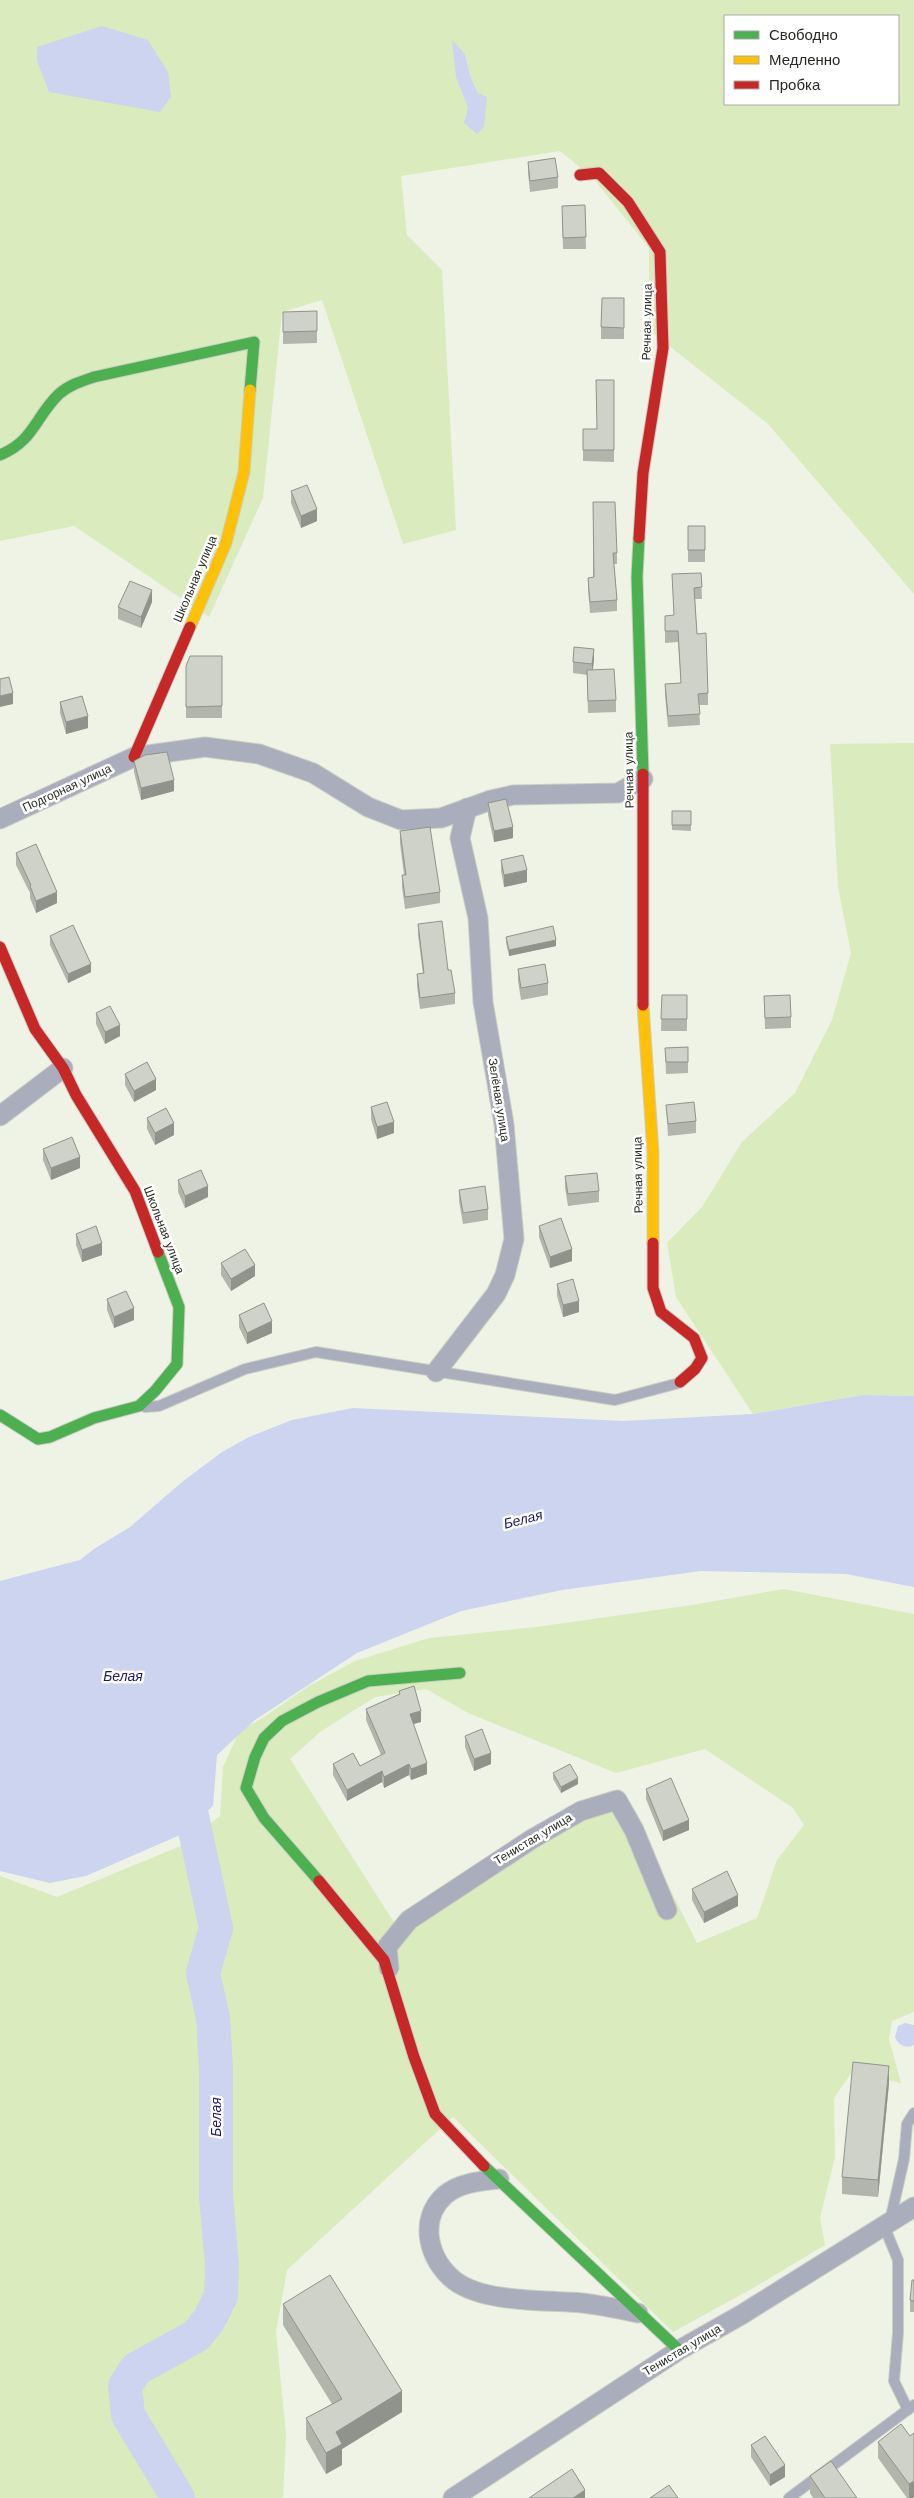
<svg xmlns="http://www.w3.org/2000/svg" width="914" height="2498" viewBox="0 0 914 2498" font-family="'Work Sans',sans-serif">
<style>
.green{fill:#daebbd;fill-rule:evenodd}
.water{fill:#ccd4f0}
.lines{fill:none;stroke-linecap:round;stroke-linejoin:round}
.river{stroke:#ccd4f0;stroke-width:34}
.lane-casing{stroke:#cacec4;stroke-width:12}
.street-casing{stroke:#cacec4;stroke-width:21}
.fast-casing{stroke:#cacec4;stroke-width:13}
.slow-casing{stroke:#cacec4;stroke-width:13}
.jam-casing{stroke:#cacec4;stroke-width:13}
.lane{stroke:#aaadbb;stroke-width:10}
.street{stroke:#aaadbb;stroke-width:19}
.fast{stroke:#4caf50;stroke-width:11}
.slow{stroke:#ffc107;stroke-width:11}
.jam{stroke:#c62828;stroke-width:11}
.wall{fill:#b1b5ac}
.shaded-wall{fill:#90938c}
.building{fill:#ced2c8;stroke:#90938c}
.labels{text-anchor:middle;dominant-baseline:central;stroke-width:5;stroke-linejoin:round;paint-order:stroke}
.street-label{font-size:12px;fill:#282b23;stroke:#fff}
.water-label{font-size:14px;font-style:italic;fill:#1e196e;stroke:#fff}
</style>
<rect width="100%" height="100%" fill="#eef3e6"/>
<path class="green" d="M0 0H914V594L768 424 649 330V248L593 178 560 151 401 176 407 235 442 270 456 530 403 544 322 300 282 312 263 498 209 617 74 526 0 541ZM725 16H898V104H725ZM465 54 471 78 478 93 465 123 468 109Z
M914 743V1396L863 1395 753 1414 676 1297 667 1243 702 1207 742 1142 795 1093 832 1020 851 953 838 887 830 744Z
M784 1589 914 1614V2012L892 2021 889 2039 901 2083 852 2072 834 2098 835 2157 820 2218 825 2245 753 2288 673 2332 453 2117 287 2270 276 2332 286 2435 283 2498H0V1876L57 1897 183 1845 220 1816 223 1767 239 1732 267 1715 309 1686 355 1661 429 1638 536 1627 692 1605ZM426 1689 468 1713 616 1773 705 1749 793 1808 804 1825 777 1860 757 1918 697 1943 622 1793 395 1924 290 1759 320 1732 375 1697Z"/>
<path class="water" d="M102 26 148 40 168 72 171 97 160 112 49 92 37 61V47Z
M452 40 465 54 471 78 478 93 487 97 484 127 477 134 464 123 468 108 456 77Z
M863 1395 914 1396V1587L846 1574 701 1571 562 1590 461 1611 357 1653 255 1720 217 1755 213 1806 180 1835 86 1876 50 1883 0 1871V1581L80 1560 94 1549 130 1527 182 1482 222 1452 249 1437 292 1420 353 1408 623 1421 753 1414Z
M905 2023 914 2025V2045C906 2049 898 2045 895 2037L898 2026Z"/>
<g class="lines">
<path class="river" d="M178 2498 128 2415 125 2386 136 2369 196 2336 209 2320 221 2296 222 2265 216 2196V2068L213 2018 203 1973 216 1928 184 1779"/>
<defs>
<path id="lane" d="M145 1407 159 1406 245 1369 316 1352 615 1400 679 1383
M890 2221 904 2159 907 2124 914 2113
M884 2226 898 2260V2333L894 2381 908 2410
M789 2498 914 2405"/>
<path id="street" d="M0 819 134 757 205 747 259 754 313 773 368 807 401 820 441 818 491 800 513 795 618 793 643 779
M0 1116 63 1068
M436 1372 496 1294 505 1275 514 1239 504 1124 483 1002 478 918 460 838 467 808
M389 1968 387 1947 409 1920 532 1839 581 1811 617 1800 634 1830 667 1910
M499 2179C480 2181 459 2183 445 2195 417 2220 429 2261 455 2281 484 2303 547 2300 582 2303 601 2305 619 2309 638 2313
M453 2498 679 2350 741 2315 914 2207"/>
<path id="fast" d="M0 455C34 441 35 417 59 394 69 385 82 381 94 377L254 342 250 390
M639 538 637 577 643 774
M0 1415 38 1439 50 1437 94 1418 139 1406 155 1391 177 1364 179 1307 158 1252
M319 1881 264 1818 246 1788 255 1757 264 1738 282 1721 318 1702 368 1681 460 1673
M484 2166 679 2350"/>
<path id="slow" d="M190 627 226 543 244 472 250 390
M643 1005 653 1152V1243"/>
<path id="jam" d="M580 175 599 173 628 202 660 252 663 348 643 473 639 538
M134 757 190 627
M643 774V1005
M0 947 35 1029 63 1068 76 1095 135 1191 158 1252
M653 1243V1288L661 1312 694 1338 702 1358 695 1369 680 1382
M319 1881 384 1960 414 2057 435 2114 484 2166"/>
</defs>
<use href="#lane" class="lane-casing"/>
<use href="#street" class="street-casing"/>
<use href="#fast" class="fast-casing"/>
<use href="#slow" class="slow-casing"/>
<use href="#jam" class="jam-casing"/>
<use href="#lane" class="lane"/>
<use href="#street" class="street"/>
<use href="#fast" class="fast"/>
<use href="#slow" class="slow"/>
<use href="#jam" class="jam"/>
</g>
<path class="wall" d="M528 162 558 177V188L530 192 528 173Z
M585 205 586 249H563L562 206Z
M624 298V339H601V327Z
M283 312 317 331V343L283 344Z
M614 380V462L583 461V429H596Z
M291 491 317 521 301 528 291 503Z
M593 502 617 553V564H614L617 600V611L590 613 588 589V578L593 577Z
M688 526H705V562H688Z
M701 573 702 599H695L697 634 708 693V705H699L700 725 668 727 665 695V684L681 683 678 642 665 643V616H673Z
M152 602 141 628 118 619V607Z
M222 656V718H186V666Z
M594 660 593 669 616 700V712L588 713 587 675 573 673V662Z
M60 702 88 728 66 734 60 713Z
M134 761 174 791 141 800 134 772Z
M488 803 513 838 494 842 488 815Z
M672 811H691V831L672 830Z
M400 831 440 892V903L405 909 402 887V875H404L400 843Z
M16 853 57 903 36 913 30 898V893L16 865Z
M501 860 527 882 504 887 501 871Z
M418 924 448 970 455 993V1004L420 1009 417 986V974H423L418 935Z
M50 936 91 972 68 983 50 945Z
M506 937 556 946 509 956 506 943Z
M518 969 548 983V995L521 1000 518 981Z
M662 995H687V1031H661Z
M764 996 791 1017V1028L765 1029Z
M96 1013 120 1036 105 1044 96 1024Z
M688 1047V1073L666 1074 665 1048Z
M125 1074 156 1090 134 1102 125 1085Z
M666 1105 696 1121V1133L668 1136Z
M371 1107 394 1133 377 1139 371 1119Z
M147 1118 174 1135 155 1145 147 1129Z
M43 1149 80 1168 51 1180 43 1160Z
M565 1176 599 1191V1202L568 1206 565 1188Z
M178 1180 208 1197 185 1208 178 1192Z
M459 1190 488 1209V1220L463 1224 459 1201Z
M539 1226 572 1261 550 1268 539 1237Z
M76 1234 102 1255 82 1262 76 1245Z
M221 1263 255 1276 231 1291 221 1275Z
M557 1284 579 1312 563 1317 557 1296Z
M107 1299 134 1320 114 1328 107 1310Z
M239 1315 272 1333 247 1344 239 1327Z
M399 1691 421 1722 413 1724 427 1774 411 1780 409 1775 384 1788 382 1782 347 1801 333 1775V1764L360 1766 381 1755 366 1720V1709L399 1694Z
M465 1736 491 1764 474 1771 465 1747Z
M553 1773 578 1784 561 1793 553 1779Z
M646 1789 689 1830 663 1841 646 1799Z
M692 1889 738 1906 704 1923 692 1900Z
M889 2083 878 2197 842 2194V2177Z
M914 2280V2312H910V2300Z
M283 2304 402 2412 342 2449V2465L326 2474 306 2439V2418L332 2404 283 2325Z
M914 2433V2497L913 2498H907L878 2458V2442L910 2436Z
M751 2445 785 2477 770 2486 751 2457Z
M810 2476 857 2498H813L810 2493Z"/>
<path class="shaded-wall" d="M317 509V521L301 528V516Z
M152 590V602L141 628V617Z
M594 649V660L592 675V664Z
M13 693V704L0 707V696Z
M88 716V728L66 734V722Z
M174 780V791L141 800V788Z
M513 827V838L494 842V831Z
M527 870V882L504 887V875Z
M57 892V903L36 913V901Z
M556 940V946L509 956V950Z
M91 964V972L68 983V974Z
M120 1025V1036L105 1044V1032Z
M156 1079V1090L134 1102V1091Z
M394 1122V1133L377 1139V1127Z
M174 1123V1135L155 1145V1133Z
M80 1157V1168L51 1180V1168Z
M208 1186V1197L185 1208V1196Z
M102 1243V1255L82 1262V1250Z
M572 1249V1261L550 1268V1257Z
M255 1265V1276L231 1291V1279Z
M579 1301V1312L563 1317V1305Z
M134 1308V1320L114 1328V1317Z
M272 1321V1333L247 1344V1333Z
M421 1711V1722L410 1725V1714Z
M491 1753V1764L474 1771V1759Z
M427 1763V1774L411 1780V1769Z
M409 1764V1775L384 1788V1777Z
M382 1771V1782L347 1801V1790Z
M578 1778V1784L561 1793V1787Z
M689 1820V1830L663 1841V1831Z
M738 1895V1906L704 1923V1912Z
M889 2066V2083L878 2197V2180Z
M402 2391V2412L342 2449V2465L326 2474V2453L336 2432Z
M785 2465V2477L770 2486V2475Z
M914 2481V2497L913 2498H909V2484Z
M585 2490V2498H573Z"/>
<path class="building" d="M555 158 558 177 530 181 528 162Z
M585 205 586 237 563 238 562 206Z
M602 298H624V328L601 327Z
M317 311V331L283 332V312Z
M596 380H614V450H583V429H597Z
M307 485 317 509 301 516 291 491Z
M593 502H615L617 553H613L617 600 590 602 588 578 594 577Z
M688 526H705V550H688Z
M701 573 702 587 694 588 697 634 706 633 708 693 698 694 700 714 668 716 665 684 681 683 678 631H665V616L674 615 672 574Z
M130 581 152 590 141 617 118 607Z
M574 647 594 649 592 664 573 662Z
M190 656H222V706L186 707V666Z
M614 669 616 700 588 701 587 670Z
M9 677 13 693 0 696V679Z
M82 696 88 716 66 722 60 702Z
M167 752 174 780 141 788 134 761 145 755Z
M506 799 513 827 494 831 488 803Z
M672 811H691V825H672Z
M430 827 440 892 405 897 402 875H406L400 831Z
M36 844 57 892 36 901 30 886 31 885 16 853Z
M523 855 527 870 504 875 501 860Z
M442 921 448 970H451L455 993 420 998 417 974 424 973 418 924Z
M73 925 91 964 68 974 50 936Z
M553 926 556 940 509 950 506 937Z
M545 964 548 983 521 988 518 969Z
M662 995H687V1019H661Z
M790 995 791 1017 765 1018 764 996Z
M110 1006 120 1025 105 1032 96 1013Z
M688 1047V1062H666L665 1048Z
M147 1062 156 1079 134 1091 125 1074Z
M387 1102 394 1122 377 1127 371 1107Z
M694 1102 696 1121 668 1124 666 1105Z
M166 1108 174 1123 155 1133 147 1118Z
M72 1137 80 1157 51 1168 43 1149Z
M201 1170 208 1186 185 1196 178 1180Z
M597 1173 599 1191 568 1194 565 1176Z
M485 1186 488 1209 463 1213 459 1190Z
M561 1218 572 1249 550 1257 539 1226Z
M96 1226 102 1243 82 1250 76 1234Z
M245 1249 255 1265 231 1279 221 1263Z
M573 1279 579 1301 563 1305 557 1284Z
M126 1291 134 1308 114 1317 107 1299Z
M264 1303 272 1321 247 1333 239 1315Z
M414 1686 421 1711 410 1714 427 1763 411 1769 409 1764 384 1777 382 1771 347 1790 333 1764 353 1753 360 1766 385 1753 366 1709 400 1694 399 1691Z
M482 1729 491 1753 474 1759 465 1736Z
M570 1764 578 1778 561 1787 553 1773Z
M671 1778 689 1820 663 1831 646 1789Z
M727 1871 738 1895 704 1912 692 1889Z
M853 2062 889 2066 878 2180 842 2177Z
M330 2275 402 2391 336 2432 342 2444 326 2453 306 2418 342 2399 283 2304Z
M912 2280H914V2301L910 2300Z
M901 2424 910 2436 914 2433V2481L909 2484 878 2442Z
M765 2436 785 2465 770 2475 751 2445Z
M831 2461 857 2498H825L810 2476Z
M572 2469 585 2490 573 2498H529Z
M669 2485 678 2498H650Z"/>
<g class="labels">
<g class="street-label">
<text transform="translate(647 322) rotate(-89)">Речная улица</text>
<text transform="translate(195 579) rotate(-67)">Школьная улица</text>
<text transform="translate(629 770) rotate(-91)">Речная улица</text>
<text transform="translate(67 788) rotate(-25)">Подгорная улица</text>
<text transform="translate(499 1100) rotate(81)">Зелёная улица</text>
<text transform="translate(638 1175) rotate(-91)">Речная улица</text>
<text transform="translate(164 1230) rotate(69)">Школьная улица</text>
<text transform="translate(533 1839) rotate(-31)">Тенистая улица</text>
<text transform="translate(682 2350) rotate(-31)">Тенистая улица</text>
</g>
<g class="water-label">
<text transform="translate(523 1519) rotate(-14)">Белая</text>
<text x="123" y="1676">Белая</text>
<text transform="translate(216 2117) rotate(-90)">Белая</text>
</g>
</g>
<rect x="724" y="15" width="175" height="90" fill="#ffffff" stroke="#a9aaa7"/>
<rect x="734" y="31" width="25" height="8" fill="#4caf50" stroke="#a9aaa7"/>
<text x="769" y="40" font-size="15" fill="#282b23">Свободно</text>
<rect x="734" y="56" width="25" height="8" fill="#ffc107" stroke="#a9aaa7"/>
<text x="769" y="65" font-size="15" fill="#282b23">Медленно</text>
<rect x="734" y="81" width="25" height="8" fill="#c62828" stroke="#a9aaa7"/>
<text x="769" y="90" font-size="15" fill="#282b23">Пробка</text>
</svg>
